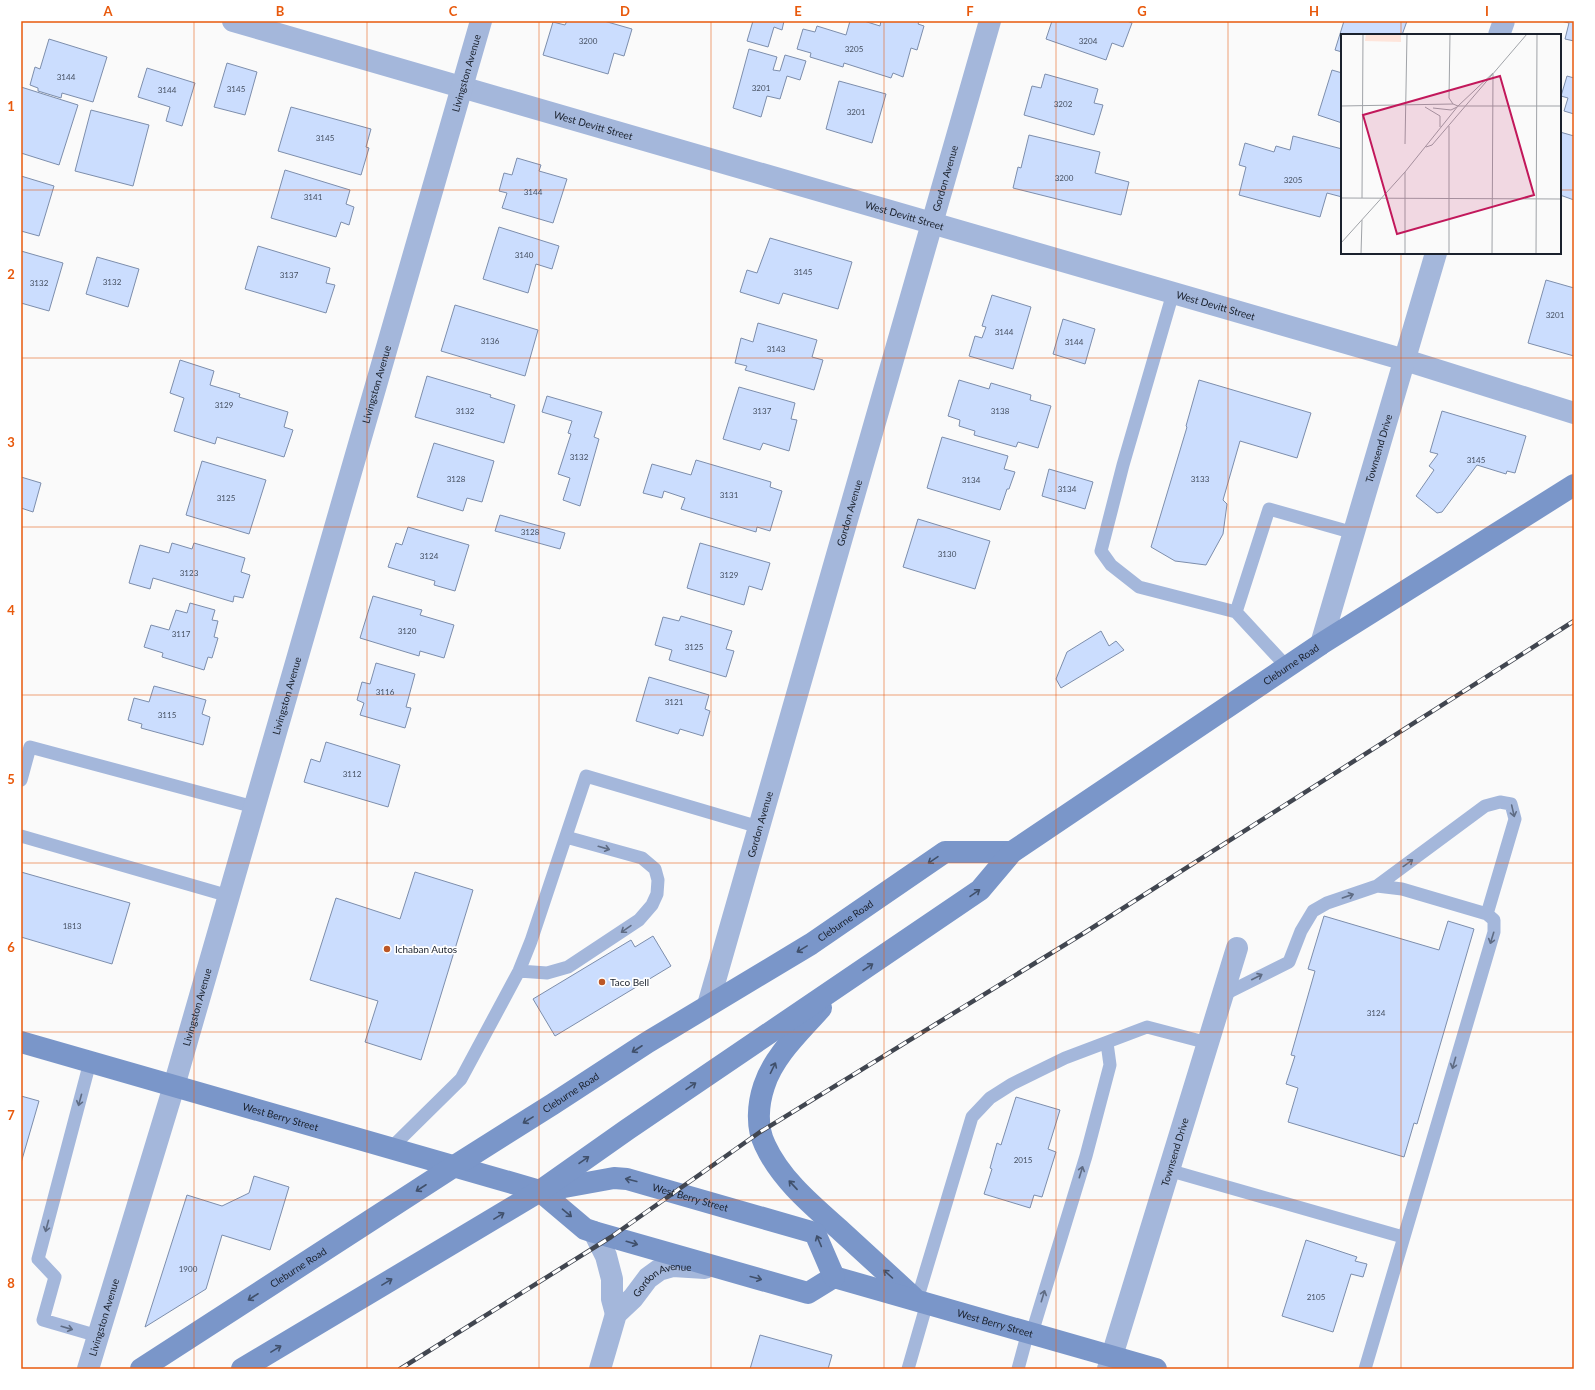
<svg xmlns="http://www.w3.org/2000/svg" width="1595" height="1390" viewBox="0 0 1595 1390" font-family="Lato,sans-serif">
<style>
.building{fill:#cbddfe;stroke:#7d8eac}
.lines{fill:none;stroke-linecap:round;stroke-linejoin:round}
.service{stroke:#a4b7db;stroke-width:13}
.minor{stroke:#a4b7db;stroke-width:22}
.secondary{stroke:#7a96c9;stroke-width:22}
.rail-casing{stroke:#414650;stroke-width:4.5}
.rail{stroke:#fff;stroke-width:3;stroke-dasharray:9;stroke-linecap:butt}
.oneway{stroke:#5f6c84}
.oneway2{stroke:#40506b}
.grid{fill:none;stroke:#e8590c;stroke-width:1;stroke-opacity:0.55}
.poi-dot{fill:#bc5726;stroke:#fff;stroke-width:1.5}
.labels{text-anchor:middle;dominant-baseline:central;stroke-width:3.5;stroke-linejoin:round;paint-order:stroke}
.number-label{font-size:8px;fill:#465061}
.street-label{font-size:10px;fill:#1a212d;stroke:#fff}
.poi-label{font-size:10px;fill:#1a212d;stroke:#fff;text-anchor:start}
.inset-road{fill:none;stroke:#a0a3a8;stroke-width:1}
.view{fill:#c2185b;fill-opacity:0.15;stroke:#c2185b;stroke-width:2}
.inset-edge{fill:none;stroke:#1a212d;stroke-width:2}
.neatline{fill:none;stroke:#e8590c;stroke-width:1.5}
.grid-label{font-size:13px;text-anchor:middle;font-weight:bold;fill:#e8590c}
</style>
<rect width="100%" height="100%" fill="#fafafa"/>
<path class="building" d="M567 21H604L632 29 624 56 614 53 608 74 543 55 553 22 565 25Z
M753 21H784L782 30 774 27 768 47 747 41Z
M850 21H864L880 26 881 21H917L919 22 918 24 924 26 917 50 911 48 903 77 893 73 891 78 844 63 843 67 810 57 811 53 797 49 803 29 815 32 817 26 846 35Z
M1052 21H1127L1132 23 1123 47 1112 43 1106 60 1046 39Z
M1344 21H1407L1402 35H1342V52L1335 50Z
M1561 21H1574V41L1565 39 1569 23Z
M49 39 107 57 93 102 62 93 61 98 38 91V88L30 85 35 67 40 69Z
M749 49 777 57 773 70 780 71 785 55 806 61 800 80 787 76 780 99 767 96 761 117 733 108Z
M227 63 257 72 245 115 214 107Z
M147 68 195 83 182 126 166 121 170 107 138 97Z
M1332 70 1342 73V123L1318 115Z
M1045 74 1098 89 1094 103 1103 105 1094 135 1024 115 1032 86 1041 88Z
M1567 76 1574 78V77V114L1564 111 1568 98 1561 96Z
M839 81 886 94 872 143 826 129Z
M21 87 78 105 59 165 21 153Z
M291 107 371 129 366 147 369 148 361 175 278 151Z
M91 110 149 125 133 186 75 171Z
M1560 132 1574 136V200L1560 195Z
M1029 135 1100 152 1095 173 1129 182 1121 215 1013 188 1018 167 1021 168Z
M1293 136 1342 149V197L1327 193 1320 217 1239 195 1246 167 1239 165 1245 143 1274 152 1276 146 1290 150Z
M517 158 541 165 539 171 567 179 553 223 502 208 507 193 499 191 504 173 512 175Z
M285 170 350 190 346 204 354 207 349 225 341 222 336 237 271 218Z
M21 176 54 186 39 236 21 231Z
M499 227 559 246 552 269 536 264 528 293 483 279Z
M770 238 852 262 838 309 783 293 779 304 740 292 747 270 757 273Z
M258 246 330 268 326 283 335 285 326 313 245 289Z
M21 251 63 263 49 311 21 303Z
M97 257 139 269 128 307 86 294Z
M1546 280 1574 288V356L1528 343Z
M992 295 1031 307 1013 369 969 356 975 336 982 338 986 327 982 326Z
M455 305 538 330 525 376 441 351Z
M1063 319 1095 329 1085 364 1053 354Z
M758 323 817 340 812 357 823 360 814 390 745 370 747 366 735 363 741 338 753 342Z
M180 360 214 371 210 385 240 394 239 397 288 412 284 427 293 430 284 457 217 437 215 444 174 431 184 398 170 393Z
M427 376 491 395 490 397 515 405 504 443 415 417Z
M959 380 989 389 991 383 1031 395 1030 400 1051 406 1038 448 1018 442 1016 447 974 435 975 431 959 426 960 420 948 416Z
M1199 380 1311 413 1297 458 1240 441 1223 500 1227 504 1223 534 1206 565 1175 561 1151 547 1187 427 1186 426Z
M739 387 795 403 791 419 797 420 789 451 763 443 760 450 723 439Z
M547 396 602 412 594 437 599 439 580 506 563 500 570 478 558 474 571 434 568 433 572 421 542 412Z
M1442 411 1526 436 1515 473 1507 471 1506 474 1477 465 1442 512 1437 513 1416 496 1434 470 1429 466 1438 454 1430 452Z
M942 437 1008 456 1004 469 1015 472 1009 489H1007L1000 510 927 488Z
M434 443 494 461 482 502 467 498 463 511 417 497Z
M696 460 771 482 770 487 782 491 770 531 757 527 756 532 681 509 685 498 664 491 662 498 643 493 652 464 691 475Z
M202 461 266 480 249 534 186 515Z
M1049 469 1093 482 1085 509 1042 496Z
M21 477 41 483 33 512 21 508Z
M500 515 565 533 560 549 495 531Z
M918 519 990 541 975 589 903 567Z
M408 527 469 545 455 591 434 585 435 581 388 567 396 543 402 545Z
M172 543 192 549 194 543 245 558 241 572 250 575 243 598 234 596 233 602 153 578 150 589 129 583 140 545 169 553Z
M700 543 770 563 762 590 749 586 744 605 687 588Z
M373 596 422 610 420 615 454 625 444 658 420 651 419 656 360 638Z
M190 603 215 610 212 620 218 621 214 637 218 638 212 658 208 657 204 670 162 657 163 653 144 647 151 625 169 630 176 610 187 613Z
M681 616 732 631 726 649 734 651 726 677 669 660 672 650 655 645 663 617 679 621Z
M1101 631 1109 646 1116 641 1124 650 1061 688 1056 679 1067 652Z
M376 663 415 674 406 707 411 708 405 728 360 715 364 703 357 700 362 682 370 684Z
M649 677 709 695 705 709 710 711 703 736 680 729 678 734 636 721Z
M154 686 206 700 202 714 210 717 203 745 141 728 142 724 128 720 134 698 149 702Z
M326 742 400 765 388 807 304 782 311 759 320 762Z
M21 872 130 903 112 964 21 937Z
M415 872 473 890 421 1060 365 1042 378 1001 310 980 336 898 400 919Z
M1324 916 1439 950 1448 921 1474 929 1417 1124 1414 1123 1404 1157 1288 1122 1298 1088 1286 1084 1295 1056 1291 1055 1315 971 1308 969Z
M653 936 671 966 555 1036 533 999 631 940 635 947Z
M21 1096 39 1101 21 1163Z
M1016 1097 1060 1110 1048 1149 1056 1152 1042 1197 1034 1195 1030 1208 984 1194 992 1169 990 1168 997 1143 1001 1145Z
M254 1176 289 1187 270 1250 222 1235 206 1289 145 1327 187 1195 222 1206 249 1193Z
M1306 1240 1357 1257 1355 1261 1367 1264 1363 1277 1351 1274 1333 1332 1282 1316Z
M760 1335 832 1355 828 1369H750Z"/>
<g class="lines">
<path class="service" d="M1173 293 1123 465 1101 551 1111 565 1139 587 1236 612 1287 667
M1236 612 1269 509 1354 533
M21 780 30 747 254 807
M21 836 229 896
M1377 886 1485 806 1500 802 1511 804 1515 819 1487 914
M519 971 547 973 568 967 639 920 652 905 657 894 658 880 655 869 642 858 566 837
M1223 995 1289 962 1301 931 1313 911 1327 903 1377 886 1402 889 1487 914 1494 920V932L1365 1369
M90 1062 38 1259 55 1277 43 1320 98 1336
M390 1149 461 1079 519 971 531 941 586 776 759 827
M1168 1170 1403 1237
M917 1300 972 1117 990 1098 1012 1084 1065 1058 1147 1027 1208 1043
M1032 1333 1086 1156 1110 1065 1107 1043
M908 1369 927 1303
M1018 1369 1028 1332"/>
<g class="minor">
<path id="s1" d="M233 21 1405 360 1574 413"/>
<path d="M1499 35 1504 21"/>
<path id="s2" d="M1321 644 1436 253"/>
<path id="s3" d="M708 1005 990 21"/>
<path d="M594 1232 606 1256 612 1279V1299L616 1314"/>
<path id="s4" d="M88 1369 174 1086 481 21"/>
<path id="s5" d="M600 1369 616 1314 633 1298 648 1278 659 1270 673 1266 705 1268"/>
<path id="s6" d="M1108 1369 1237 948"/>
</g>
<g class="secondary">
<path d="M821 1008C801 1031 774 1055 764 1086 758 1104 756 1127 765 1145 781 1180 813 1206 841 1231 865 1253 889 1275 913 1297"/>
<path id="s7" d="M21 1042 540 1191 585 1229 594 1232 808 1293 834 1277 1156 1369"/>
<path id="s8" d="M548 1190 614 1178 627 1179 815 1233 834 1277"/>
<path id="s9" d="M141 1369 453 1167 553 1104 648 1042 811 944 945 852H1012"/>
<path id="s10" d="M242 1369 540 1191 628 1129 980 890 1012 852 1321 644 1574 485"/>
</g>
<defs>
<path id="rail" d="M400 1369 611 1237 760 1132 1084 933 1574 621"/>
</defs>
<use href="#rail" class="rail-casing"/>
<use href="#rail" class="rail"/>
</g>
<defs><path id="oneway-shaft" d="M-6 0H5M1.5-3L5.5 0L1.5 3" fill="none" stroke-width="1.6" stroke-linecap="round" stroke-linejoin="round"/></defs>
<g class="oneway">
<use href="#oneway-shaft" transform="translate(1513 811) rotate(77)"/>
<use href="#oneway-shaft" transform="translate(604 848) rotate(16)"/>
<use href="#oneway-shaft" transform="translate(1408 863) rotate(-36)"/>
<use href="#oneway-shaft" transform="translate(1348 896) rotate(-19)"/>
<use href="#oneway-shaft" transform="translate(626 929) rotate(145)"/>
<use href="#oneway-shaft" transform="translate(1492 938) rotate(107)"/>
<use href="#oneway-shaft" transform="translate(1257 977) rotate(-27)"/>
<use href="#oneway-shaft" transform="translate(1454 1063) rotate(106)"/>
<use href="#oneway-shaft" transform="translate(80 1100) rotate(105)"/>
<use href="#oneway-shaft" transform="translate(1081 1172) rotate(-73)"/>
<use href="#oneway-shaft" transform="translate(47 1226) rotate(105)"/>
<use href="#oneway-shaft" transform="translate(1043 1296) rotate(-73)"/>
<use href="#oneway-shaft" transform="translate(67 1328) rotate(16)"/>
</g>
<g class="oneway2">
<use href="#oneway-shaft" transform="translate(933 860) rotate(146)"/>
<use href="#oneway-shaft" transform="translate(975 893) rotate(-35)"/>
<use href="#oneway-shaft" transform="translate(802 949) rotate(149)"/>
<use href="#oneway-shaft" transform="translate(868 967) rotate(-34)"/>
<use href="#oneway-shaft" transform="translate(637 1049) rotate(147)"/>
<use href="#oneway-shaft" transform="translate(773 1068) rotate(-64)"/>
<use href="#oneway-shaft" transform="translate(691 1086) rotate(-34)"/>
<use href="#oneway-shaft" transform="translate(528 1120) rotate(148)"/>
<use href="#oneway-shaft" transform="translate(584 1160) rotate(-35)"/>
<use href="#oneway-shaft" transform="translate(631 1180) rotate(-166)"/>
<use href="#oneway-shaft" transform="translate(793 1185) rotate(-133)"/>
<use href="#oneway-shaft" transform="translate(421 1188) rotate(147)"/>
<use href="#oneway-shaft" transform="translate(567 1213) rotate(40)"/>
<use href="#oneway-shaft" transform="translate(499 1216) rotate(-31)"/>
<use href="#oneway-shaft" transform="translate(819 1241) rotate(-113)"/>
<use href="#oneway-shaft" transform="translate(632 1243) rotate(16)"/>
<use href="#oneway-shaft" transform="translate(888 1274) rotate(-138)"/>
<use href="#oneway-shaft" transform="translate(756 1278) rotate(15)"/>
<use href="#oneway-shaft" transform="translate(387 1282) rotate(-31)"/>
<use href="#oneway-shaft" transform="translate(253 1297) rotate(147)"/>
<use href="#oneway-shaft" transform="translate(276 1349) rotate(-31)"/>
</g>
<path class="grid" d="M194 21V1369M367 21V1369M539 21V1369M711 21V1369M884 21V1369M1056 21V1369M1228 21V1369M1401 21V35M21 190H1342M1560 190H1574M1401 253V1369M21 358H1574M21 527H1574M21 695H1574M21 863H1574M21 1032H1574M21 1200H1574"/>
<g class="poi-dot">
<circle cx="387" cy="949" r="4"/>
<circle cx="602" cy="982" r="4"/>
</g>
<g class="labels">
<g class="number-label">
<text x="588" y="41">3200</text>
<text x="1088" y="41">3204</text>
<text x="854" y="49">3205</text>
<text x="66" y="77">3144</text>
<text x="761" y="88">3201</text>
<text x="236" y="89">3145</text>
<text x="167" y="90">3144</text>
<text x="1063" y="104">3202</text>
<text x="856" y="112">3201</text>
<text x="325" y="138">3145</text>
<text x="1064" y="178">3200</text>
<text x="1293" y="180">3205</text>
<text x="533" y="192">3144</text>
<text x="313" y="197">3141</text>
<text x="524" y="255">3140</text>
<text x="803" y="272">3145</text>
<text x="289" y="275">3137</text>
<text x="112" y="282">3132</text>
<text x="39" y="283">3132</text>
<text x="1555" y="315">3201</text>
<text x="1004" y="332">3144</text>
<text x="490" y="341">3136</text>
<text x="1074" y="342">3144</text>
<text x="776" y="349">3143</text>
<text x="224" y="405">3129</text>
<text x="465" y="411">3132</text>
<text x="762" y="411">3137</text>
<text x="1000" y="411">3138</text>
<text x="579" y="457">3132</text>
<text x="1476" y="460">3145</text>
<text x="456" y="479">3128</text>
<text x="1200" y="479">3133</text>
<text x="971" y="480">3134</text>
<text x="1067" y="489">3134</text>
<text x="729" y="495">3131</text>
<text x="226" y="498">3125</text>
<text x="530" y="532">3128</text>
<text x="947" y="554">3130</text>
<text x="429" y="556">3124</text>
<text x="189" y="573">3123</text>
<text x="729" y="575">3129</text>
<text x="407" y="631">3120</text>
<text x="181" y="634">3117</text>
<text x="694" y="647">3125</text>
<text x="385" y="692">3116</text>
<text x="674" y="702">3121</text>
<text x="167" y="715">3115</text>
<text x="352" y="774">3112</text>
<text x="72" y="926">1813</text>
<text x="1376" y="1013">3124</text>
<text x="1023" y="1160">2015</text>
<text x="188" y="1269">1900</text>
<text x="1316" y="1297">2105</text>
</g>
<g class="street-label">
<text stroke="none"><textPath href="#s4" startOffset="1350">Livingston Avenue</textPath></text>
<text stroke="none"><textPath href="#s1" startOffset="375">West Devitt Street</textPath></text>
<text stroke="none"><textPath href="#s3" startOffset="860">Gordon Avenue</textPath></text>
<text stroke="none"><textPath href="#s1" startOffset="699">West Devitt Street</textPath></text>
<text stroke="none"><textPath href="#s1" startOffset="1023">West Devitt Street</textPath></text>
<text stroke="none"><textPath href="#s4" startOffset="1026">Livingston Avenue</textPath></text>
<text stroke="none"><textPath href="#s2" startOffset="204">Townsend Drive</textPath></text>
<text stroke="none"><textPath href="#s3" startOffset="512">Gordon Avenue</textPath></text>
<text stroke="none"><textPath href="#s10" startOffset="1266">Cleburne Road</textPath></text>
<text stroke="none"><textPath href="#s4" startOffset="702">Livingston Avenue</textPath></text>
<text stroke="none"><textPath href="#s3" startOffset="188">Gordon Avenue</textPath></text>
<text stroke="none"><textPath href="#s9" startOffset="835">Cleburne Road</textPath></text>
<text stroke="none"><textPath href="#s4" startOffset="378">Livingston Avenue</textPath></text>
<text stroke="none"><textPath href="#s9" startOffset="511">Cleburne Road</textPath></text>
<text stroke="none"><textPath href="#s7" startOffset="270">West Berry Street</textPath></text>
<text stroke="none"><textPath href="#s6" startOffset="227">Townsend Drive</textPath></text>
<text stroke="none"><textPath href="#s8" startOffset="146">West Berry Street</textPath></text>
<text stroke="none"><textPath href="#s9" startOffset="187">Cleburne Road</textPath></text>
<text stroke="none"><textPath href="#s5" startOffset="118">Gordon Avenue</textPath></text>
<text stroke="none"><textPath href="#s4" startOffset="54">Livingston Avenue</textPath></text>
<text stroke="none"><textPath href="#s7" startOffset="1029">West Berry Street</textPath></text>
</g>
<g class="poi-label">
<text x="395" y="949">Ichaban Autos</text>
<text x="610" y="982">Taco Bell</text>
</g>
</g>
<g transform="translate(1341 34)">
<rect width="220" height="220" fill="#fafafa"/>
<path d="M25 0H60V8L24 7Z" fill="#fee5db"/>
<path class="inset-road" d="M109 0 108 64 112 70M0 72 112 70 117 72H220M84 73 99 82V93M92 74 110 76 116 73M64 110 66 0M85 113 91 111 186 0M0 164 220 165M21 164 22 0M0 209 64 138 117 72 152 39M20 220 21 186M64 220V138M108 220V92M151 220 152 40M195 220 196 0"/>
<path class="view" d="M159 42 193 161 56 200 22 81Z"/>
<rect width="220" height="220" class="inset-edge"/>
</g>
<rect width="1595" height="1390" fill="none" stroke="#ffffff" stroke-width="44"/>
<rect x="22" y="22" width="1551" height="1346" class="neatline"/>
<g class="grid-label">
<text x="108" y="16">A</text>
<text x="280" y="16">B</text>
<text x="453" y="16">C</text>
<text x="625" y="16">D</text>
<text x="798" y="16">E</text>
<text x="970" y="16">F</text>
<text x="1142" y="16">G</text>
<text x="1314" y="16">H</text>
<text x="1487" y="16">I</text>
<text x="11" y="111">1</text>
<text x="11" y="279">2</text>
<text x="11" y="447">3</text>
<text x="11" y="615">4</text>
<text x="11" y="784">5</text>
<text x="11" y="952">6</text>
<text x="11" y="1120">7</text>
<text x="11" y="1288">8</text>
</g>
</svg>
